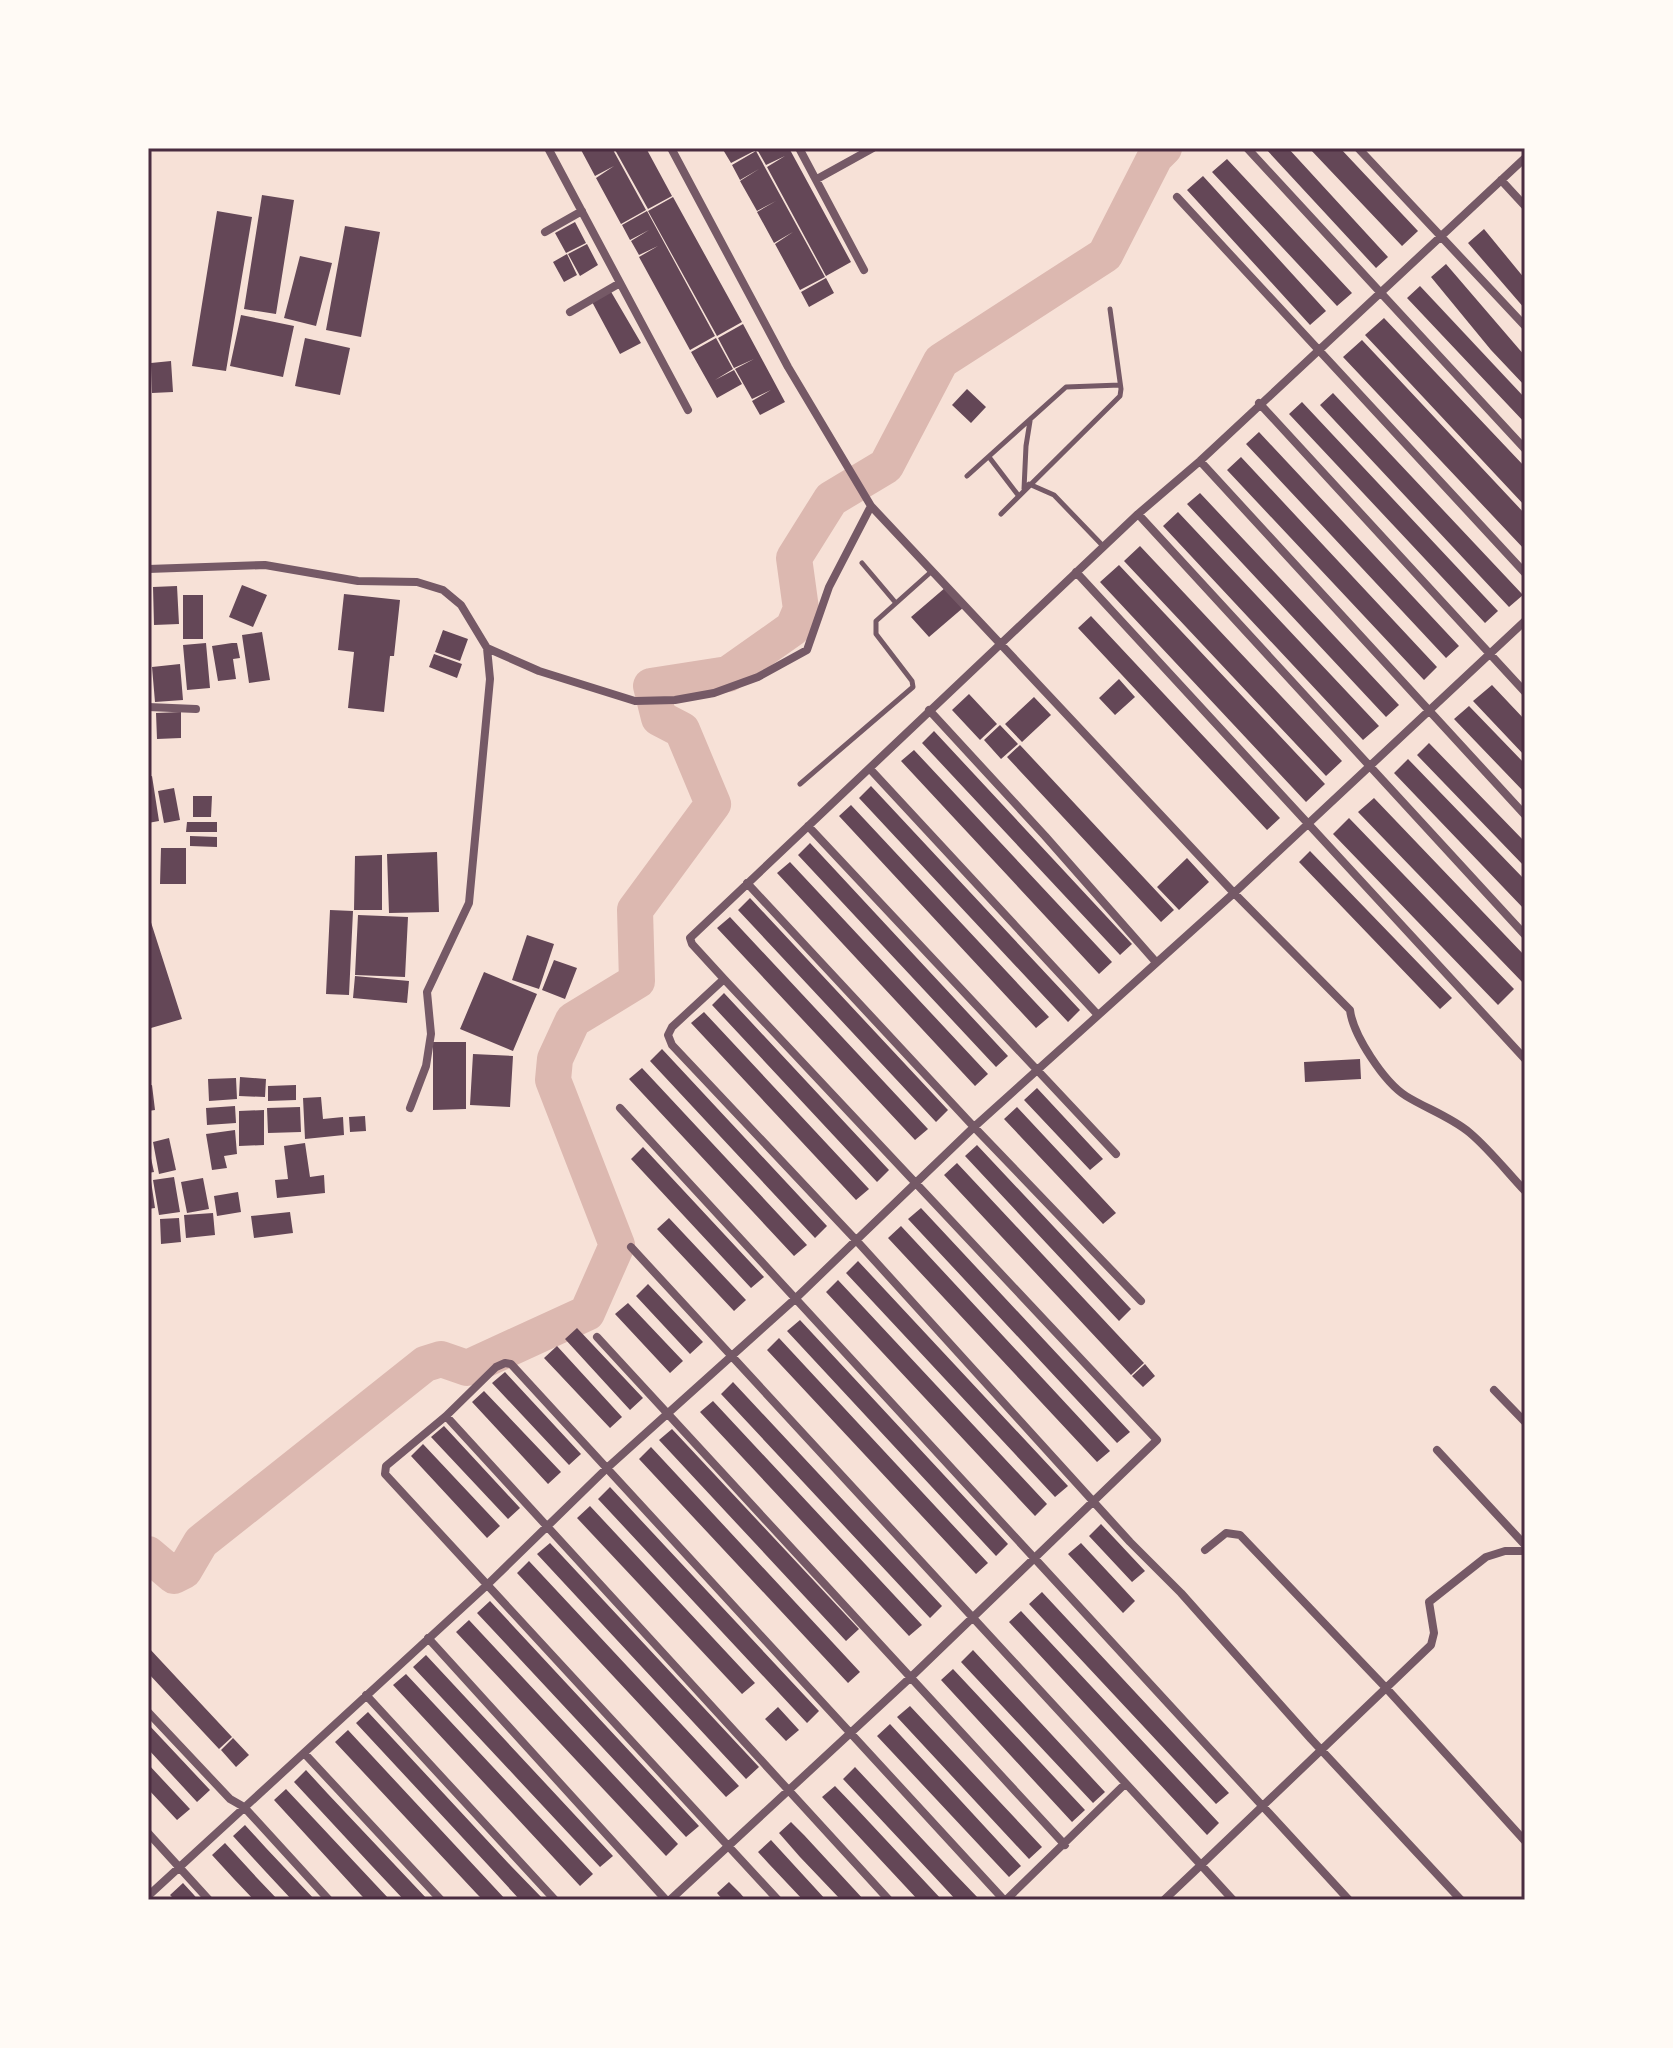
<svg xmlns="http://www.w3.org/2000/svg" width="1673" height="2048" viewBox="0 0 1673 2048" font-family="'PT Sans',sans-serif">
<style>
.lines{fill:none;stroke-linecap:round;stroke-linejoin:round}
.river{stroke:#dcb8b0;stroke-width:36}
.building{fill:#644757}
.service{stroke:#755966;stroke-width:5}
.minor{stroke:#755966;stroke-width:8}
.neatline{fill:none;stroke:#4a2c40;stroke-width:3}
</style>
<rect width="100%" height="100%" fill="#f7e1d7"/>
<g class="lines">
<path class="river" d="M148 1554 174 1576 184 1571 201 1542 425 1364 441 1359 467 1368 587 1313 617 1245 553 1080 555 1059 573 1020 637 981 635 910 713 804 682 730 659 718 651 686 728 674 793 628 801 609 794 558 831 499 886 466 941 361 1105 255 1155 157 1164 148"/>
</g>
<path class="building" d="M580 148H612L646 210 621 224 596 178 614 166 595 176Z
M614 148H646L672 196 648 209Z
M722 148H755L756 150 731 163Z
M763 148H789L851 262 826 276 767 167 785 156 766 165 758 151Z
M1265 148H1288L1388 257 1376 268Z
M1309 148H1340L1418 231 1402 246Z
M756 151 825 277 800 290 775 244 793 232 774 243 757 212 776 201 757 211 740 181 759 169 740 180 732 165Z
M1227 159 1352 293 1337 306 1212 172Z
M1203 176 1326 311 1310 325 1187 190Z
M262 195 294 200 276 314 244 309Z
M673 197 742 322 717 336 648 211Z
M217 211 252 217 226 371 192 366Z
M647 211 715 336 690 350 639 257 658 246 639 255 631 241 649 230 630 240 622 225Z
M575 222 586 243 566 253 555 233Z
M345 226 380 232 361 337 326 330Z
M1484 229 1525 279V309L1468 243Z
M587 244 598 265 580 276 568 254Z
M567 254 577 275 564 282 553 262Z
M300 256 332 263 316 326 284 318Z
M1446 264 1525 356V386L1491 350 1431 277Z
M826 278 834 293 809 307 801 292Z
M1420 286 1525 398V423L1407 298Z
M610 290 641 343 620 354 591 300Z
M241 315 294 326 283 377 230 366Z
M1384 318 1525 467V506L1365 335Z
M743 324 785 402 760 415 752 401 771 390 752 399 735 369 754 359 734 368 718 338Z
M305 338 350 348 340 395 295 386Z
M716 338 733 369 715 380 734 370 742 384 717 398 691 352Z
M1362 340 1525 514V550L1343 357Z
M171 361 173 392 152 393 151 363Z
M967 389 986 407 971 423 952 405Z
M1333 393 1523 595 1509 607 1320 405Z
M1302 402 1498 611 1485 623 1289 414Z
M1259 432 1459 646 1446 658 1246 444Z
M1241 457 1437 667 1424 680 1227 470Z
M1200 493 1399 705 1386 717 1187 504Z
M1178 512 1379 726 1363 740 1163 526Z
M1140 546 1342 761 1326 776 1124 561Z
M1119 565 1325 784 1306 802 1100 582Z
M242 585 267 595 253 627 229 617Z
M177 586 179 624 154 625 153 587Z
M946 587 964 607 929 637 911 617Z
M344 594 400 600 394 656H390L384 712 348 708 354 652 338 650Z
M183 595H203V639H183Z
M1091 616 1280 818 1267 830 1078 628Z
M443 630 468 639 460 661 435 652Z
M262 632 270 680 249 683 242 635Z
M206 643 210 688 187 690 183 645Z
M232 643H237L240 658 233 659 236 679 218 681 212 646Z
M434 654 462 664 457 678 429 667Z
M180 664 183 700 155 702 152 667Z
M1119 679 1135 697 1115 715 1099 698Z
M1492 685 1525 720V756L1473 701Z
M969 694 997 724 980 740 952 710Z
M1034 697 1051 715 1022 742 1005 724Z
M1469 706 1525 764V793L1454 719Z
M181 712V738L157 739 156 713Z
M1000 725 1018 744 1001 759 984 740Z
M934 731 1132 944 1120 955 922 743Z
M1429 743 1525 842V867L1417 755Z
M1020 745 1174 910 1161 922 1007 757Z
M914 750 1112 962 1099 974 901 761Z
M1408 759 1525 880V910L1394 773Z
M152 776 159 821 148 823V777Z
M871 786 1080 1010 1068 1022 859 798Z
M174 788 180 820 164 823 158 791Z
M193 796H212L211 817H193Z
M1374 798 1525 956V985L1358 812Z
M851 805 1049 1017 1036 1028 839 816Z
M1349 818 1514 989 1498 1005 1333 834Z
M187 822H217V832H186Z
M190 836 217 837V847L190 846Z
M810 843 1008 1056 996 1067 798 855Z
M161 848H186V884H160Z
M1310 851 1452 998 1440 1009 1299 862Z
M437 852 439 912 389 913 387 854Z
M382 855V910H354L355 856Z
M1187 858 1209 882 1179 910 1157 887Z
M790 862 988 1074 975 1086 777 873Z
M750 898 948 1110 936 1122 738 910Z
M330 910 353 911 349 995 326 994Z
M148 913 182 1019 151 1028 148 1017Z
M358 915 408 917 405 977 355 975Z
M730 917 928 1129 915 1140 717 928Z
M527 935 554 944 539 989 512 980Z
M554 960 577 968 565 999 542 990Z
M484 972 537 994 513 1051 460 1029Z
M355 976 409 981 407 1003 353 998Z
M724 993 889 1170 877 1182 712 1005Z
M704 1012 869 1189 856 1200 691 1023Z
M433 1042H466V1109L433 1110Z
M662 1049 827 1226 815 1238 650 1061Z
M473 1054 513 1056 510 1107 470 1105Z
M1360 1059 1361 1079 1305 1082 1304 1062Z
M642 1068 807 1245 794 1256 629 1079Z
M240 1077 266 1079 265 1097 239 1096Z
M236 1078 237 1099 209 1101 208 1079Z
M152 1085 155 1110 148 1111V1086Z
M296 1085V1100L268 1101V1086Z
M1037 1088 1103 1159 1090 1170 1024 1100Z
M321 1097 323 1119 343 1117 344 1135 305 1139 303 1098Z
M235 1106 236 1123 207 1125 206 1108Z
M300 1107 301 1132 268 1133 267 1108Z
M1017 1107 1116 1213 1103 1224 1004 1119Z
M264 1110V1145L239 1146V1111Z
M365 1116 366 1131 350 1132 349 1117Z
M235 1130 237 1154 224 1156 227 1168 212 1170 206 1134Z
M169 1138 176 1170 159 1174 153 1142Z
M305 1143 310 1177 324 1175 325 1193 277 1198 275 1180 288 1179 284 1146Z
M148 1144 154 1172 148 1173Z
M977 1145 1131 1309 1119 1321 965 1156Z
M643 1147 764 1277 751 1288 631 1159Z
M957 1163 1144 1363 1131 1375 944 1175Z
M174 1177 180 1212 159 1215 153 1180Z
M203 1178 209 1209 187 1213 181 1182Z
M148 1181H151L155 1208 148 1209Z
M238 1192 241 1212 217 1216 214 1196Z
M921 1208 1130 1432 1117 1443 908 1219Z
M290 1212 293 1233 254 1238 251 1216Z
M213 1213 215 1235 186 1238 184 1215Z
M179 1218 181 1242 161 1244 160 1219Z
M669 1218 746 1300 734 1311 657 1229Z
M901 1226 1110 1451 1097 1462 888 1238Z
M858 1261 1068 1486 1055 1497 846 1273Z
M838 1280 1047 1504 1035 1516 826 1292Z
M648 1284 703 1342 690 1354 636 1296Z
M628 1303 683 1361 670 1373 615 1314Z
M800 1320 1008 1544 996 1556 787 1331Z
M577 1328 643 1398 630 1410 565 1339Z
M779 1338 988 1563 976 1574 767 1350Z
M557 1346 622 1417 610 1428 544 1358Z
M1145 1364 1155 1376 1143 1387 1132 1376Z
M505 1372 581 1454 569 1465 492 1383Z
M733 1382 942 1606 930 1618 721 1394Z
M484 1391 561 1472 548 1484 472 1402Z
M713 1401 922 1625 909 1636 700 1412Z
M444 1426 520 1508 508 1519 431 1437Z
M672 1429 859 1629 846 1641 659 1440Z
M423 1444 500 1526 487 1538 411 1456Z
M651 1447 860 1672 848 1683 639 1459Z
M610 1487 819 1711 807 1723 598 1499Z
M590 1506 755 1683 742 1694 577 1518Z
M1101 1524 1145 1571 1132 1582 1089 1536Z
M550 1543 759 1767 746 1779 537 1554Z
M1081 1543 1135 1601 1123 1613 1068 1554Z
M529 1561 739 1786 726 1797 517 1573Z
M1042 1592 1229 1793 1216 1804 1029 1604Z
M490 1601 699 1826 686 1837 477 1613Z
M1021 1611 1219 1823 1207 1835 1009 1622Z
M469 1620 678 1844 666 1856 456 1632Z
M148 1647 232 1737 219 1749 148 1673Z
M973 1650 1105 1792 1093 1803 961 1662Z
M426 1655 613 1856 600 1867 413 1667Z
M953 1669 1085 1810 1072 1822 941 1680Z
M406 1674 593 1874 580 1886 393 1685Z
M910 1706 1042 1847 1029 1859 897 1717Z
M778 1707 799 1730 786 1741 765 1719Z
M368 1712 511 1866 544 1900H520L488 1865 356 1723Z
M148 1724 210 1790 197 1802 148 1749Z
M890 1724 1021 1866 1009 1877 877 1736Z
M348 1730 360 1743 506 1900H483L477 1894 335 1742Z
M233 1738 249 1755 236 1767 221 1750Z
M148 1764 190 1809 177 1820 148 1789Z
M855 1767 954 1873 980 1900H956L931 1873 843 1779Z
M306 1770 328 1794 428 1900H404L371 1865 294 1782Z
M835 1786 857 1809 942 1900H918L822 1797Z
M286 1789 374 1883 390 1900H366L361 1895 274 1800Z
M791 1822 804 1835 864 1900H841L800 1857 779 1833Z
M245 1825 266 1848 315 1900H292L265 1871 233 1836Z
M771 1840 826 1900H803L769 1864 758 1852Z
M225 1843 258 1879 278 1900H254L234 1879 212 1855Z
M729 1882 740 1893 746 1900H723L717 1893Z
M183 1883 194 1895 198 1900H175L170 1895Z"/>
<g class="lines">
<path class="service" d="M989 457 1018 495
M967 476 1066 387 1120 385
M1029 484 1054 495 1104 547
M1024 489 1026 446 1030 421
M1001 514 1120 396 1121 389 1110 309
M862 563 895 602
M800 784 913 687 912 681 876 634V621L932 571"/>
<path class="minor" d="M548 148 688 410
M671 148 788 367 871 506 1234 893 1350 1010C1353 1035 1384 1082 1406 1096 1427 1109 1451 1117 1470 1133 1490 1150 1507 1172 1525 1191
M799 148 864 270
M1247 148 1525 449
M1358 148 1525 326
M817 179 873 148
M1501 180 1525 206
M1177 197 1525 573
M545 232 582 211
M570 312 620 283
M1259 403 1525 692
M1200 461 1525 815
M1138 514 1525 935
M148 569 265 565 358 581 417 582 443 590 461 605 487 648 539 671 635 701 675 700 714 693 758 677 807 650 829 587 871 506
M1076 572 1525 1059
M148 707 196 709
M929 710 1045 836 1155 961
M870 769 1098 1015
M808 826 1116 1154
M747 883 974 1127 1141 1301
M724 979 672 1027 668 1035 672 1045 855 1239 1130 1542 1181 1593 1311 1739 1461 1900
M410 1108 426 1066 431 1034 427 992 469 903 490 679 487 648
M620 1108 1349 1900
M631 1247 1201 1865 1164 1900
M597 1337 1065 1845
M1494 1390 1525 1422
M446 1416 889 1900
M1437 1450 1525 1545
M1205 1550 1226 1533 1240 1535 1387 1689 1525 1841
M428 1638 666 1900
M366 1695 555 1900
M148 1712 230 1799 244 1807 329 1900
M304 1753 441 1900
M148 1833 209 1900
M148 1896 487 1585 607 1468 795 1299 974 1127 1234 893 1525 621
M670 1900 911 1677 1157 1440 724 979 692 944 690 938 1138 514 1200 461 1525 158
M778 1900 385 1474 386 1466 446 1416 496 1367 505 1363 511 1364 1004 1900
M1006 1900 1125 1784
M1233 1900 1201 1865 1431 1645 1434 1633 1429 1602 1486 1557 1505 1551H1525"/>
</g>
<rect width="1673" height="2048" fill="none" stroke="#fffaf5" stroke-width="300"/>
<rect x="150" y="150" width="1373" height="1748" class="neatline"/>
</svg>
